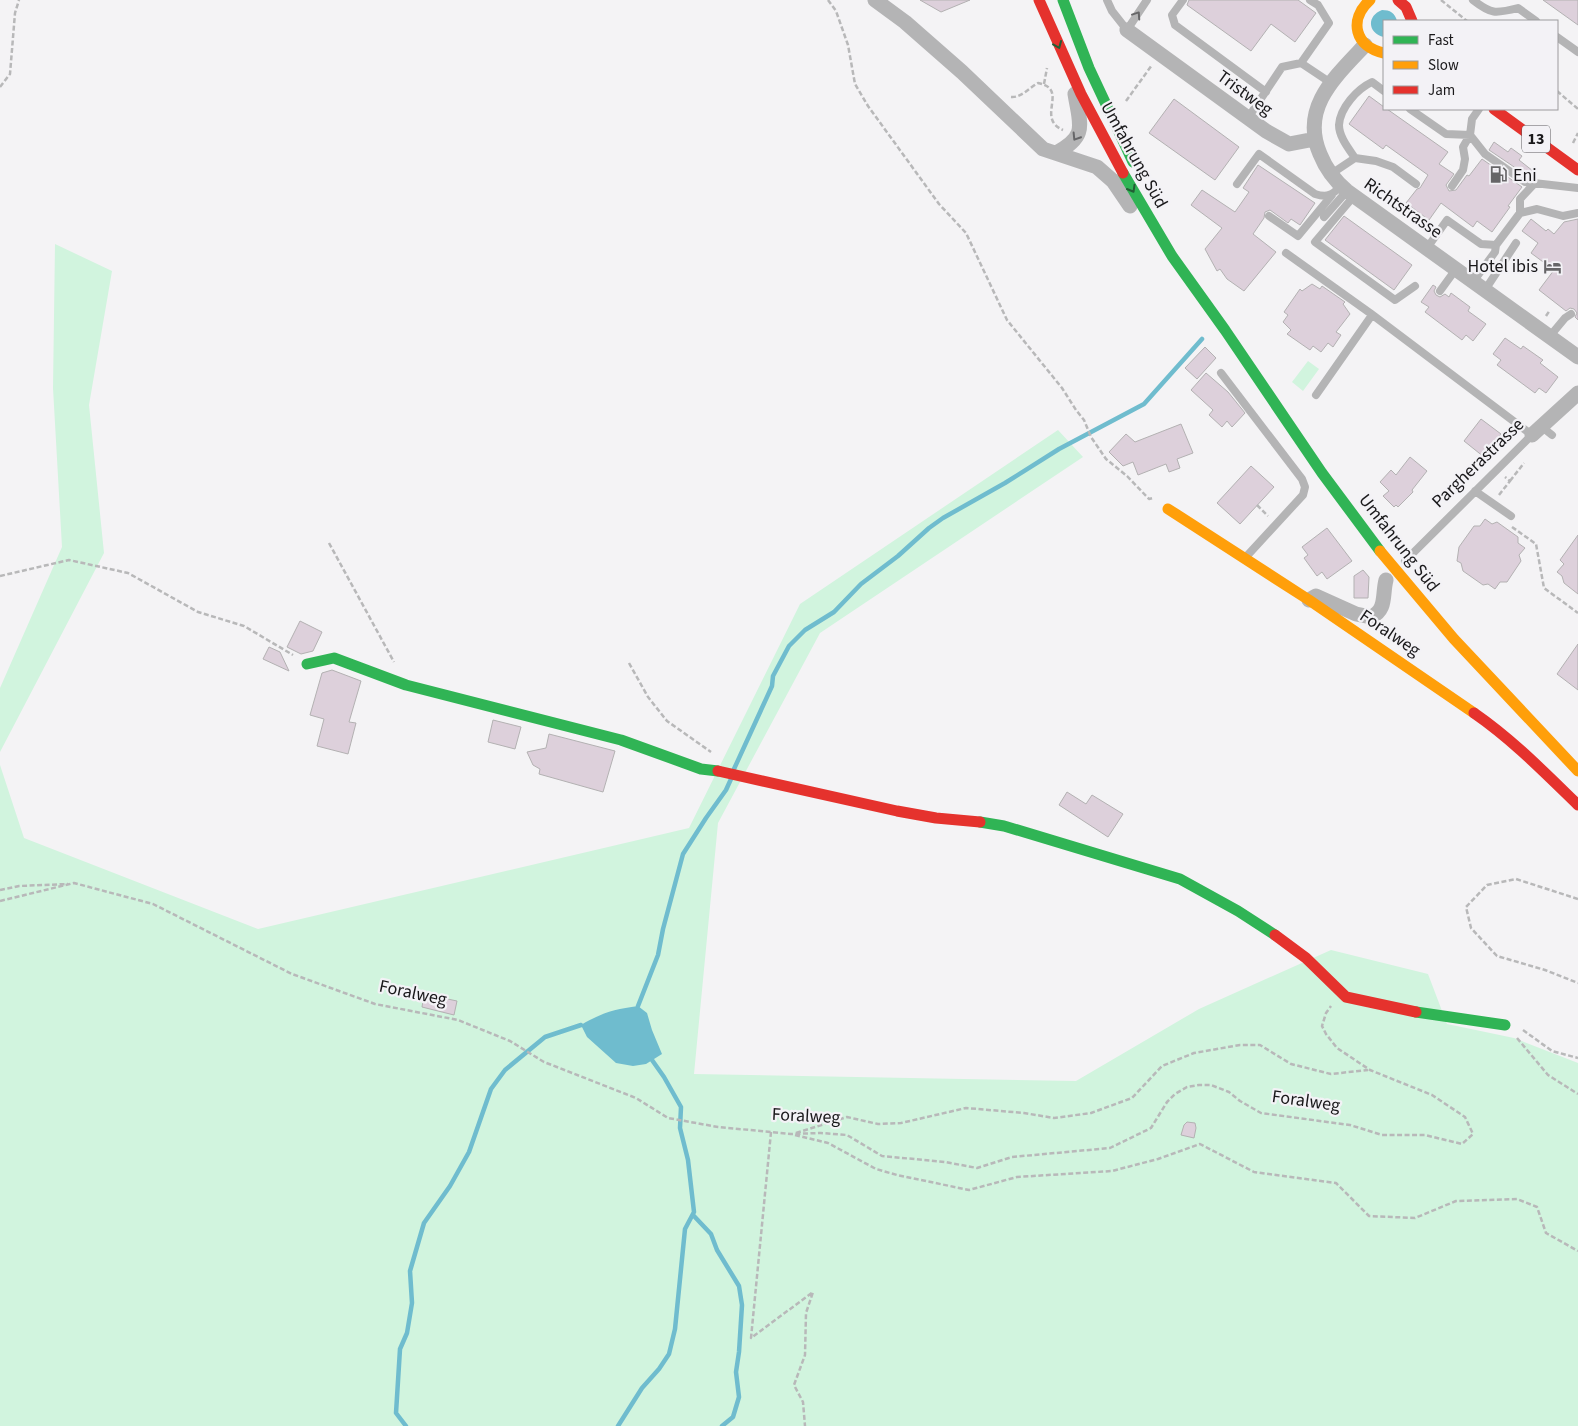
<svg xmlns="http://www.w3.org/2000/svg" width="1578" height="1426" viewBox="0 0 1578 1426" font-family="'Source Sans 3',sans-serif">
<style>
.green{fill:#d1f4de}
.water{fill:#6fbcce}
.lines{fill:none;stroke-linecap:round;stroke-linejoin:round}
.stream{stroke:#6fbcce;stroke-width:4.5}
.building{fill:#ddd0db;stroke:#b3b1b2}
.path{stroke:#b8b8b9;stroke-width:2.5;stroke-dasharray:5 2.5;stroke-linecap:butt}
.lane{stroke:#b4b4b5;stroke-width:8}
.street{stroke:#b4b4b5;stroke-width:15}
.fast{stroke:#30b455;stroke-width:11}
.slow{stroke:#ff9f0a;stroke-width:11}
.jam{stroke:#e5322d;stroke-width:11}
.oneway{stroke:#666668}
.oneway2{stroke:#235e35}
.labels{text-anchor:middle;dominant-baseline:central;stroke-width:4.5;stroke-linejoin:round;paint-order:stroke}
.shield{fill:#f3f2f6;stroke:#5a595c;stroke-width:1}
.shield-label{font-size:16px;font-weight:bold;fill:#19181a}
.street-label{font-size:18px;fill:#19181a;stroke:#f3f2f6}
.poi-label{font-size:18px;fill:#19181a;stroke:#f3f2f6;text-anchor:start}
</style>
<rect width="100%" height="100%" fill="#f4f3f5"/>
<path class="green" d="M55 244 112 271 89 405 104 553 0 752V688L62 547 53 388Z
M1308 361 1319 369 1303 391 1292 382Z
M1058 430 1083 457 820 633 718 823 694 1074 1076 1081 1199 1009 1331 950 1428 974 1447 1024 1514 1038 1578 1063V1426H0V765L24 838 258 929 689 828 800 604Z"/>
<path class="water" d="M1382 10C1390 10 1395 13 1397 21H1384V37C1368 34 1366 16 1382 10Z
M638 1006 647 1013 652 1030 662 1054 646 1064 633 1066 616 1063 587 1037 581 1025C601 1013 615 1009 638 1006Z"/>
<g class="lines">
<path class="stream" d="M734 769 772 686 773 676 789 646 805 630 834 612 861 584 898 556 929 528 943 518 1005 483 1059 449 1144 404 1202 339
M638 1006 658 955 663 929 683 854 706 818 726 790 731 779
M693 1215 711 1234 717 1250 739 1286 742 1305 739 1352 736 1372 739 1397 733 1417 722 1426
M406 1426 396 1413 400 1349 407 1333 412 1303 410 1271 424 1223 450 1186 469 1152 491 1089 505 1070 545 1037 581 1025
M618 1426 642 1388 659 1369 669 1354 675 1329 685 1229 694 1212 688 1160 680 1128 681 1107 664 1077 652 1060"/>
</g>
<path class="building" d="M920 0H970L941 12Z
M1189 0H1298L1316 13 1295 42 1271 24 1251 51 1187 5Z
M1543 0H1578V25Z
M1369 96 1384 107V109H1387L1448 152 1439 164 1454 174 1446 185 1449 191 1456 190 1467 175 1469 176 1482 159 1522 187 1508 206 1510 207 1492 232 1477 221 1473 227 1441 203 1429 220 1406 203 1417 189 1420 188 1428 175 1386 145 1383 149 1349 124Z
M1174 99 1239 147 1215 180 1149 133Z
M1494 142 1508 152 1511 148 1522 156 1519 160 1533 171 1529 177 1489 150Z
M1258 165 1315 203 1300 225 1291 219 1288 223 1270 210 1265 212 1264 218 1253 234 1276 252 1244 291 1227 279 1220 269 1217 271 1205 249 1222 228 1191 205 1202 190 1235 212 1249 192 1243 188Z
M1344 216 1412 265 1394 290 1325 240Z
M1531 219 1546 231 1548 229 1554 234 1564 222 1578 219V320L1575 317 1577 313 1574 309 1570 308 1566 311 1539 290 1554 270 1531 253 1538 243 1522 231Z
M1312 284 1320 289 1322 286 1345 302 1343 304 1350 314 1336 332 1341 335 1333 347 1328 343 1321 352 1313 346 1310 350 1287 334 1291 330 1283 322 1288 315 1284 312 1300 289 1302 291Z
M1433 285 1436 287 1434 291 1436 295 1440 297 1445 294 1449 297 1451 293 1470 307 1468 311 1486 324 1473 341 1466 335 1462 340 1425 312 1429 307 1421 302Z
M1505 338 1521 349 1523 346 1543 360 1540 363 1558 377 1546 393 1539 388 1535 393 1497 365 1501 360 1493 354Z
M1205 347 1216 358 1197 379 1185 368Z
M1206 373 1228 392 1245 413 1232 427 1227 421 1222 427 1209 415 1213 410 1191 390Z
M1481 419 1501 434 1484 457 1464 441Z
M1181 424 1193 453 1177 459 1180 468 1169 472 1166 464 1138 475 1133 462 1123 466 1109 452 1126 434 1135 442Z
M1410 457 1427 471 1412 490 1413 492 1398 507 1396 505 1394 507 1383 496 1389 491 1380 482 1391 470 1396 475Z
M1251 466 1274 487 1240 524 1217 503Z
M1485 519 1492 524 1497 522 1518 537V543L1525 548 1519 555 1521 561 1507 582H1500L1495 589 1488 584 1483 585 1463 571 1461 563 1457 561 1459 547 1474 526H1480Z
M1327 528 1352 561 1327 579 1322 572 1317 576 1304 558 1308 555 1302 547Z
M1578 535V594L1564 583 1562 576 1557 572 1564 564 1560 560Z
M1363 570 1369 577 1368 598H1354V576Z
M300 621 322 632 313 651 301 654 287 647Z
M1578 644V690L1557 674Z
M269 647 280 652 289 671 263 659Z
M332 670 361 681 349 722 356 723 348 754 317 746 324 719 310 715 322 673Z
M493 720 521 727 515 749 488 742Z
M549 734 615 751 603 792 539 774 540 769 533 765 527 752 546 748Z
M1067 792 1086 804 1092 795 1123 814 1108 837 1059 805Z
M424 994 457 1001 454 1015 422 1007Z
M1187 1122 1195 1123 1196 1128 1194 1138 1181 1135 1184 1125Z"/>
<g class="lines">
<path class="path" d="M828 0 836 11 848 45 855 84 868 106 939 204 966 233 1007 320 1062 388 1076 410 1084 420 1091 437 1106 459 1127 476 1149 499 1153 498
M1441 0 1467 21
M1044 84 1047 68
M0 87 10 74 15 13 19 0
M1557 91 1578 109
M1011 97C1021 98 1029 88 1038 83 1070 89 1035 118 1063 130
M1126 101 1152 65
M1573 143 1578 133
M1546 316 1550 310
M1510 481 1524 463
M1499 495 1510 481 1505 477
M1257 505 1268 516
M1512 527 1536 544 1544 588 1578 613
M329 543 394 662
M0 576 69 560 128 573 198 612 244 626 293 655
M629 663 648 697 667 721 711 752
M0 890 19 886 68 884
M1578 899 1516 879 1487 885 1466 907 1471 928 1497 956 1545 970 1578 983
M0 901 74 883 153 904 292 974 375 1004 458 1020 510 1041 544 1062 636 1098 668 1118 718 1127 771 1132 791 1134 821 1133 847 1135 882 1156 945 1162 977 1168 1012 1157 1110 1148 1151 1128 1167 1102 1175 1094 1187 1087 1199 1085H1211L1229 1092 1240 1101 1261 1113 1350 1125 1382 1135H1425L1462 1144 1473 1134 1465 1117 1432 1095 1370 1070 1337 1048 1326 1034 1322 1026 1326 1013 1331 1006
M1523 1030 1552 1051 1578 1058
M1517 1038 1548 1075 1578 1094
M771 1132 751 1338 813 1292 806 1313 805 1355 794 1385 803 1402 805 1426
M796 1133 847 1117 878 1124 901 1123 966 1108 1024 1113 1054 1118 1091 1113 1132 1098 1162 1066 1194 1053 1240 1045H1260L1291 1064 1331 1074 1368 1070
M795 1135 828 1143 876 1169 897 1175 969 1190 1017 1177 1112 1171 1158 1159 1200 1144 1254 1172 1336 1183 1369 1216 1415 1218 1456 1201 1517 1199 1537 1207 1546 1233 1578 1251"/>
<path class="lane" d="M1107 0 1112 11 1127 30 1147 0
M1183 0 1172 15 1175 25 1266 92
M1473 0C1491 14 1495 14 1518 8L1536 21
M1557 37 1578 52
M1301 63 1329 23 1318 5 1310 0
M1410 109 1446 134 1470 135 1463 147 1465 159 1463 170 1452 186
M1479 109 1472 119 1470 135 1485 154 1525 182 1578 188
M1248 118 1282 67 1301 63 1331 83
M1355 158 1376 161 1393 167 1416 184
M1331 174 1355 158C1349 149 1339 137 1339 125 1340 108 1357 89 1372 82L1384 91
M1237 184 1259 154 1315 194C1328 198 1332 195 1341 186
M1354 196 1315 242 1395 300 1415 286
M1520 213V199L1534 184
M1269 216 1298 236 1332 195
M1324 217 1347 191
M1427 248 1447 220 1481 244 1496 245
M1286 253 1370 313 1532 435 1405 561
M1473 282 1495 252 1496 245 1520 213 1537 209 1563 216 1578 213
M1485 290 1516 243
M1440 291 1456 269
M1550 336 1565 318 1571 314
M1221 373 1302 479 1305 487 1303 495 1245 558
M1316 395 1372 315
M1542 427 1552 435
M1475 491 1511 516"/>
<path class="street" d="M875 0 905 22 962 72 1043 149 1097 167 1113 181 1130 206
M1127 30 1266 131 1289 144 1315 139
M1365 45C1335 77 1300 108 1320 154 1326 169 1335 181 1347 191L1578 357
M1056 153C1088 136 1080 125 1075 94
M1532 435 1578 393
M1309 600 1316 596 1356 614 1371 617C1387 610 1382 595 1386 580"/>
<path class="fast" d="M1063 0 1089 68 1133 162
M1123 173 1172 256 1225 330 1322 473 1380 551
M307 664 334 658 406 685 621 740 701 769 718 771
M980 822 1004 826 1180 879 1238 911 1275 935
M1416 1012 1505 1025"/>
<path class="slow" d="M1370 0C1348 20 1355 47 1384 53
M1168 509 1309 600 1474 713
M1380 551 1454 639 1578 771"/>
<path class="jam" d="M1039 0 1081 94 1123 173
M1398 0 1406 7 1412 21
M1494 109 1578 170
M1474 713C1513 740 1545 773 1578 805
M718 771 897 811 936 818 980 822
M1275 935 1306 958 1346 997 1416 1012"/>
</g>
<defs><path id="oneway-chevron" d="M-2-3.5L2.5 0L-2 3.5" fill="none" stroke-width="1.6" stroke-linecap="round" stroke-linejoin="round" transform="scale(1.25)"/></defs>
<g class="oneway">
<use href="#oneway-chevron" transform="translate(1137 15) rotate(-56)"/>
<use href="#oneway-chevron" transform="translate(1076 137) rotate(122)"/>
</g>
<g class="oneway2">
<use href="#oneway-chevron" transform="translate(1058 45) rotate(67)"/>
<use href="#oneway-chevron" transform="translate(1132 189) rotate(60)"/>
</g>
<defs>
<symbol id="fuel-bare" viewBox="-9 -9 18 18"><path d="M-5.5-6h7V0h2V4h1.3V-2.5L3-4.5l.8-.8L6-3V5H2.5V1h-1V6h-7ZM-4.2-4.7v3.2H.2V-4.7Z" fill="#666567" stroke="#f3f2f6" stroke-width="2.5" paint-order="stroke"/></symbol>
<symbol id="hotel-bare" viewBox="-9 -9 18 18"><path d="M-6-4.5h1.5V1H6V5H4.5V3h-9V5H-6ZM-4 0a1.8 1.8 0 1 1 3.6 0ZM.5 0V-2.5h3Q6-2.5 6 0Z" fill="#666567" stroke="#f3f2f6" stroke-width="2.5" paint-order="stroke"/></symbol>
</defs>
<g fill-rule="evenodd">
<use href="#fuel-bare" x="1486" y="162" width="25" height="25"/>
<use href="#hotel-bare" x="1540" y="254" width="25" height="25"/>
</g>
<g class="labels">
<rect class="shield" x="1522" y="125.5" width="28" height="27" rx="4"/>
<g class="shield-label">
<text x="1536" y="139">13</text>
</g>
<g class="street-label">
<text transform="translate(1245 93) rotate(36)">Tristweg</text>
<text transform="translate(1134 155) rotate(61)">Umfahrung Süd</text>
<text transform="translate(1403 208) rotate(35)">Richtstrasse</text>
<text transform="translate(1478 463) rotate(-44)">Pargherastrasse</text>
<text transform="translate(1399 543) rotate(52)">Umfahrung Süd</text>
<text transform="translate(1390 633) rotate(34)">Foralweg</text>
<text transform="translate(413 993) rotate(12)">Foralweg</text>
<text transform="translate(1306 1101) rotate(8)">Foralweg</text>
<text transform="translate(806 1116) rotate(3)">Foralweg</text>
</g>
<g class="poi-label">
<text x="1513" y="175">Eni</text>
<text x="1538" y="266" text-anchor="end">Hotel ibis</text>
</g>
</g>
<rect x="1383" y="20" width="175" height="90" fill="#f3f2f6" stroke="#9c9b9e"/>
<rect x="1393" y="36" width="25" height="8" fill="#30b455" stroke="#9c9b9e"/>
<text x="1428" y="45" font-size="15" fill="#19181a">Fast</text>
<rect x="1393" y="61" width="25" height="8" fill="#ff9f0a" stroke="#9c9b9e"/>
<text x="1428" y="70" font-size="15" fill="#19181a">Slow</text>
<rect x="1393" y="86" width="25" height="8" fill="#e5322d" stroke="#9c9b9e"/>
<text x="1428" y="95" font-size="15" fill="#19181a">Jam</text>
</svg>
